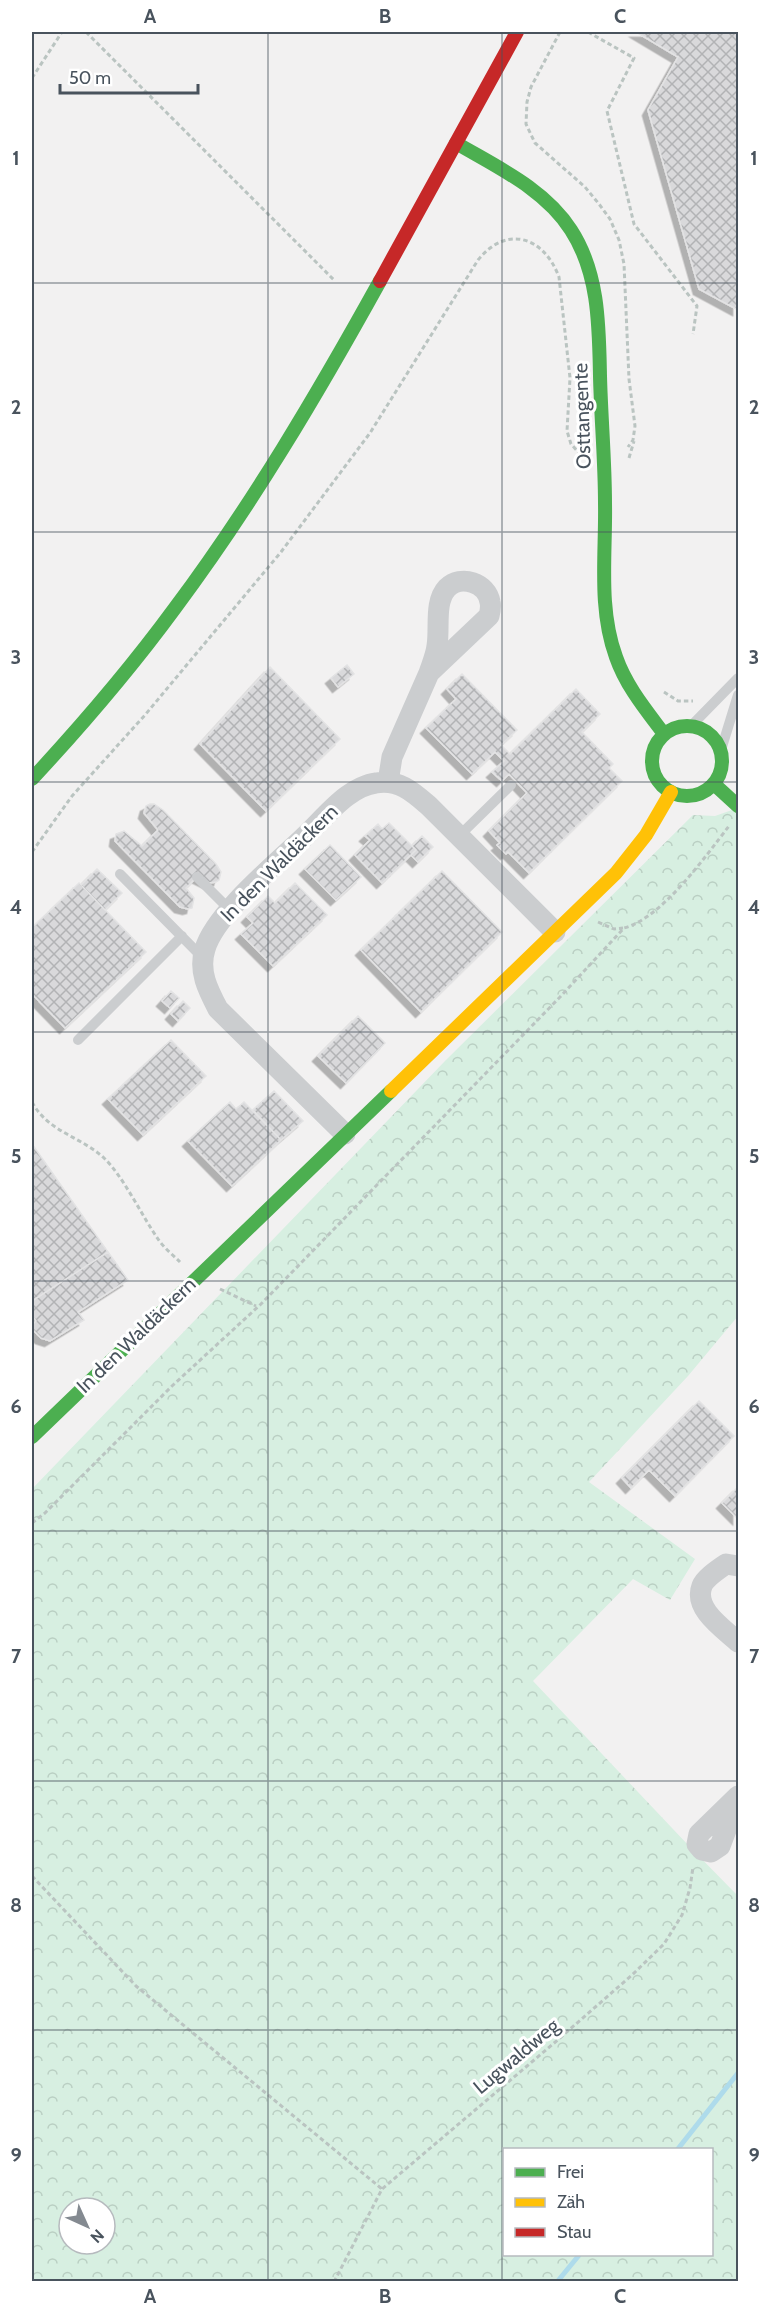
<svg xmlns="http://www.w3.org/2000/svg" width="770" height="2313" viewBox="0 0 770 2313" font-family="Cabin,sans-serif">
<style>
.forest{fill:url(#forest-crowns);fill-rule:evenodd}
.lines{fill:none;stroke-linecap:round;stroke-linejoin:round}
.stream{stroke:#aedbeb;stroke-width:5}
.building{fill:url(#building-cross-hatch);stroke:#e3e3e4;stroke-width:1.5;filter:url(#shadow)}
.path{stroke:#bac4c1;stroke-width:3;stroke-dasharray:4.5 3;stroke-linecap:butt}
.lane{stroke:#cbcdcf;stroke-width:10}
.street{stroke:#cbcdcf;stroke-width:21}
.fast{stroke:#4caf50;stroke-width:14}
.slow{stroke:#ffc107;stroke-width:14}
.jam{stroke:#c62828;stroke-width:14}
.grid{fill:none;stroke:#49535d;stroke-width:1.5;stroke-opacity:0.55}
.labels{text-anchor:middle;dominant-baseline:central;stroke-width:6;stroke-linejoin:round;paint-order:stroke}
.street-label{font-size:20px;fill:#49535d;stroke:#fff}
.neatline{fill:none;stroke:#49535d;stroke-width:2}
.grid-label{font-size:20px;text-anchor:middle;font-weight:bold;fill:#49535d}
</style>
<defs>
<pattern id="forest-crowns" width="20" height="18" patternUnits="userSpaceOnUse" patternTransform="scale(1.5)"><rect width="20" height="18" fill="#d7efe1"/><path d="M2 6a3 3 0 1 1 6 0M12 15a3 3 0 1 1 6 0" fill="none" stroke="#bacfc3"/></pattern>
<pattern id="building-cross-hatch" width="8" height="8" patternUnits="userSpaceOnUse" patternTransform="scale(1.5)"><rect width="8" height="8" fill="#d9d9db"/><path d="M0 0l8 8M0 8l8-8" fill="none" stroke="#b2b3b5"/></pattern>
<filter id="shadow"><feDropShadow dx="-5.5" dy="5.5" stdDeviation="0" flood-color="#0004"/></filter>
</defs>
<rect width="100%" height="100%" fill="#f2f1f1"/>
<path class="forest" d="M732 810 738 815V1316L688 1376 589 1482 695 1559 670 1600 633 1579 533 1681 690 1847 738 1896V2277L734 2281H32V1489L445 1061 693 815 715 816ZM505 2150H712V2254H505ZM69 2208H105V2244H69Z"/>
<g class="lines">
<path class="stream" d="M677 2150 738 2073
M557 2282 580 2254"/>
</g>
<path class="building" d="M636 32H738V310L699 289 648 110 678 57Z
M347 665 354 674 338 687 331 678Z
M270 667 340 739 266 811 200 744Z
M462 674 517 730 501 745 510 754 576 689 600 714 582 732 613 764 609 768 622 781 529 873 508 852 506 854 497 845 500 843 489 831 527 793 509 774 502 781 492 772 504 761 495 752 472 774 426 728 456 699 447 689Z
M150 804H154L163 810 216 864 221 872 219 880 216 882 209 883 197 877 186 888 194 898 192 908 188 909 180 907 115 841 116 834 124 831 142 846 158 830 144 813 146 806Z
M389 823 416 850 382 883 355 855 370 840 365 836 378 824 382 829Z
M422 836 433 847 418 862 411 855 416 850 412 846Z
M330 845 361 877 336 900 305 869Z
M97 869 122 893 105 910 81 885Z
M442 871 502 932 421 1012 361 950Z
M79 883 146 952 65 1028 32 994V928Z
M295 883 327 915 273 966 241 934 253 923 247 917 268 896 275 903Z
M171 991 179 998 170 1008 162 1001Z
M183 1001 190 1008 178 1021 171 1014Z
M358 1016 385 1043 346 1083 318 1056Z
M171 1040 206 1076 143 1135 108 1099Z
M274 1091 303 1121 281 1140 253 1110Z
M230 1102 236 1109 244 1102 281 1140 232 1186 188 1141Z
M32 1144 108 1252 32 1301Z
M108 1252 128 1280 78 1312 84 1320 50 1341 41 1338 32 1329V1325L36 1321 32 1315V1301Z
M699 1401 734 1436 675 1496 649 1470 631 1488 622 1478Z
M738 1487V1519L722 1503Z"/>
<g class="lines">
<path class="path" d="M86 32 335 281
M560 32 531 87 527 102 526 124 535 143 585 187 599 204 610 219 619 240 624 264 629 379 635 426 633 440 628 447
M588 32 634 58 607 111 634 224 697 306 693 334
M32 78 62 32
M629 458 634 441
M664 692 678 701H693
M32 852 72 796 145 715 281 552 370 433 478 260C507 224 544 237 559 277L570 378 567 431 571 444 579 453
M598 922 614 929 623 928
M32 1102C48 1132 80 1136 104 1158 123 1176 142 1216 158 1239 164 1248 173 1255 180 1262
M220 1289 256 1306
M32 1523 45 1513 172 1386 261 1304 560 997 624 928C662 918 705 857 729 826
M32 1876 136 1986 382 2189
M334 2282 382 2189 553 2044 632 1975 664 1944 682 1915 690 1888 693 1867"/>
<path class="lane" d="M691 726 738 678
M721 750 738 695
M459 836 511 785
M120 874 202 957
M197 877 229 909
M78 1040 182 936"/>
<path class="street" d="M388 782 392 757 429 673 489 616C490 612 491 606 490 602 487 583 461 574 447 588 434 602 440 628 437 646 436 655 432 664 429 673
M345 1134 218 1009C208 990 198 971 205 949 215 914 277 863 304 837 318 824 332 807 347 796 355 790 367 784 376 783 399 779 413 792 429 806L555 932
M738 1566 726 1564C719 1569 705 1578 702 1586 693 1609 724 1629 738 1642
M738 1796 699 1834 697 1844 702 1850 711 1852 720 1846 732 1814 738 1805"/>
<path class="fast" d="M456 143C497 167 545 189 571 230 599 273 599 326 600 376 601 418 605 461 605 503 606 554 598 608 616 657 626 686 646 710 664 734
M652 761a35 35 0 1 1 70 0a35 35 0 1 1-70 0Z
M32 779C83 724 131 668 175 608 252 505 318 393 380 281
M714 784 738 806
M32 1437 391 1091"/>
<path class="slow" d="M391 1091 616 873 646 835 671 792"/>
<path class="jam" d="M380 281 517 32"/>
</g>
<path class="grid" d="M268 32V2282M502 32V2282M32 283H738M32 532H738M32 782H738M32 1032H738M32 1281H738M32 1531H738M32 1781H738M32 2030H738"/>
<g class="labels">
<g class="street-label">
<text transform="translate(582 416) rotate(-92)">Osttangente</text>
<text transform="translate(279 863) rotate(-45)">In den Waldäckern</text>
<text transform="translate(136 1335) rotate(-44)">In den Waldäckern</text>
<text transform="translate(516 2056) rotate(-40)">Lugwaldweg</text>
</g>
</g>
<rect width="770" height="2313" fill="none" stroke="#ffffff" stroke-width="66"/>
<rect x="503" y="2148" width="210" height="108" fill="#ffffff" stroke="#b6babe" stroke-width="1.5"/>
<rect x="515" y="2168" width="30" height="9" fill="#4caf50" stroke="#b6babe" stroke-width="1.5"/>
<text x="557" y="2178" font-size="18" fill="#49535d">Frei</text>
<rect x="515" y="2198" width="30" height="9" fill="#ffc107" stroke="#b6babe" stroke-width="1.5"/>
<text x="557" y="2208" font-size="18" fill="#49535d">Zäh</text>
<rect x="515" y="2228" width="30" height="9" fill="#c62828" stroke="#b6babe" stroke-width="1.5"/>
<text x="557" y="2238" font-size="18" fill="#49535d">Stau</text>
<g transform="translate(87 2226) rotate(135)"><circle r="28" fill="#ffffff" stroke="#b6babe" stroke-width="1.5"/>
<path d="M0-4.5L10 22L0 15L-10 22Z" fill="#848a91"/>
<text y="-9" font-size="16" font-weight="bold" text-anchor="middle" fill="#49535d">N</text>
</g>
<path d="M60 84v9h138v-9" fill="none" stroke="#49535d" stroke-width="3"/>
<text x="69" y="84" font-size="18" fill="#49535d" stroke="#ffffff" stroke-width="4.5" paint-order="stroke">50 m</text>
<rect x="33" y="33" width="704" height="2247" class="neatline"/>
<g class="grid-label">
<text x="150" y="23">A</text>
<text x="385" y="23">B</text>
<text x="620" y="23">C</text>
<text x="16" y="165">1</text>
<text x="754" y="165">1</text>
<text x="16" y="414">2</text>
<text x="754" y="414">2</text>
<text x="16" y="664">3</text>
<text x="754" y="664">3</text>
<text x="16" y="914">4</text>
<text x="754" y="914">4</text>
<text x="16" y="1163">5</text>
<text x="754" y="1163">5</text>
<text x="16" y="1413">6</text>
<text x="754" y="1413">6</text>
<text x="16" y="1663">7</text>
<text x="754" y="1663">7</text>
<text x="16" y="1912">8</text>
<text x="754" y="1912">8</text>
<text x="16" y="2162">9</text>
<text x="754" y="2162">9</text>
<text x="150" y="2303">A</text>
<text x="385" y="2303">B</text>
<text x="620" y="2303">C</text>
</g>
</svg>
